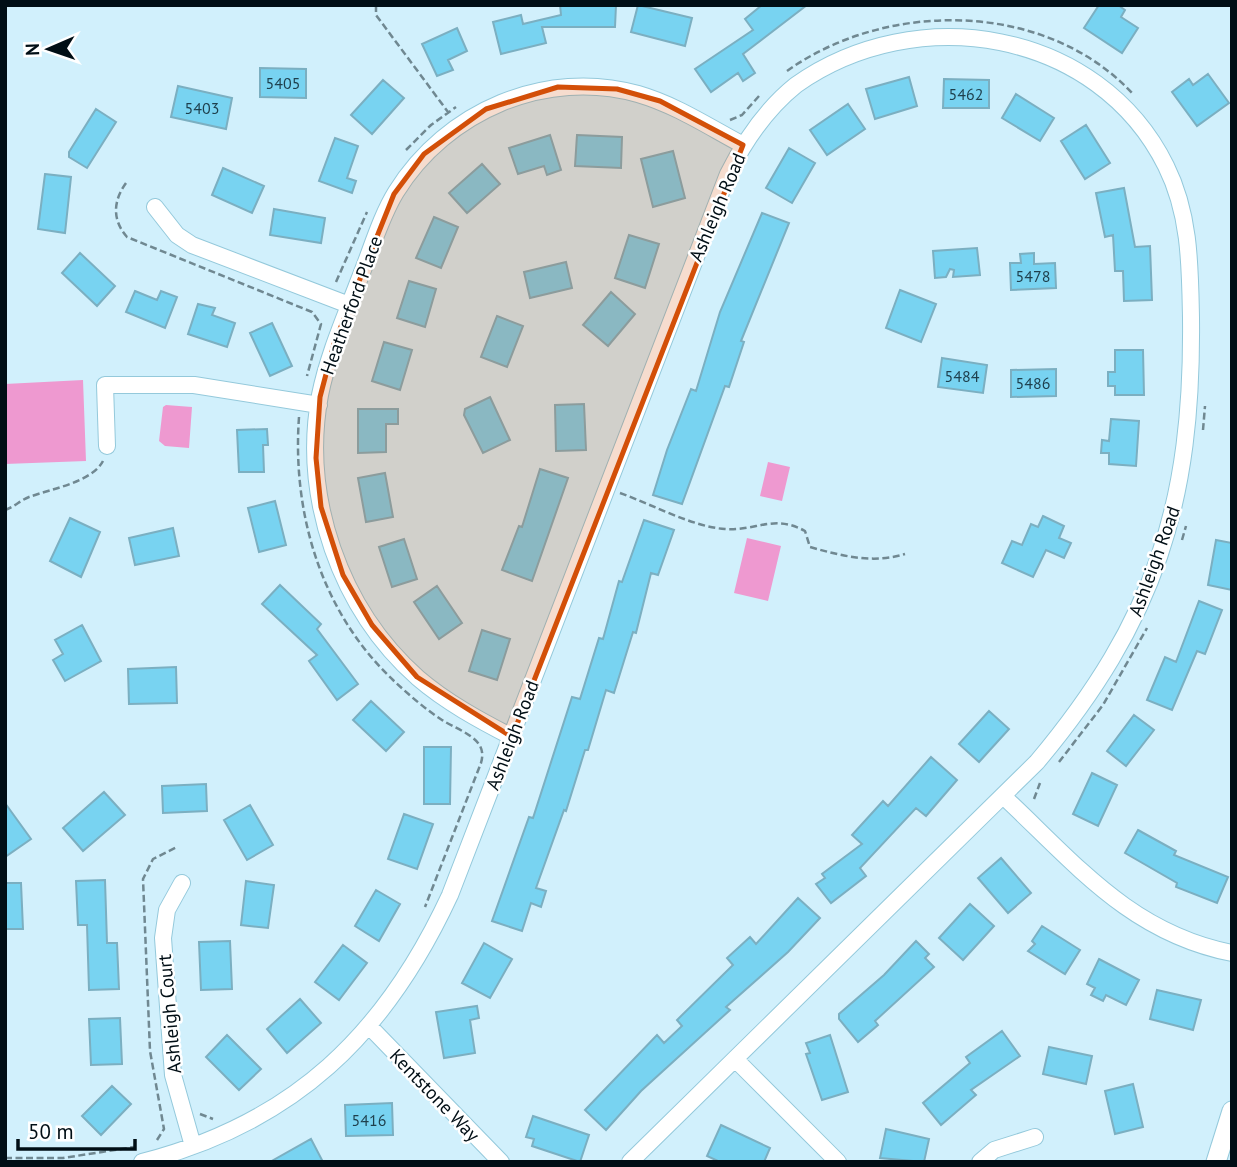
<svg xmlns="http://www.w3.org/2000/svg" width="1237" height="1167" viewBox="0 0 1237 1167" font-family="'PT Sans',sans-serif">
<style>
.green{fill:#ee99d0}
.building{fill:#78d3f1;stroke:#7bafc1;stroke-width:2}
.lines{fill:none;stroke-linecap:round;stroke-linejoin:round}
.minor-casing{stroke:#94c9db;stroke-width:18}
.major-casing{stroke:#94c9db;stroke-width:21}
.path{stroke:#708891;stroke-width:2.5;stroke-dasharray:7 3.5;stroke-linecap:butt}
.minor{stroke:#fff;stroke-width:16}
.major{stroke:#fff;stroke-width:19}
.marked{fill:#d34f08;fill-opacity:0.2;stroke:#d34f08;stroke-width:5;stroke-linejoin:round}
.labels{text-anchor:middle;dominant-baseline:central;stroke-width:5;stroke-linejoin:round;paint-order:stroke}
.number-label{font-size:16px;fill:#1e3f4c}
.street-label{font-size:19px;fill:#000e15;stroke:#fff}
</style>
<rect width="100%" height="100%" fill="#d1f0fc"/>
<path class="green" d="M83 380 86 461 5 464V384Z
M166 405 192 407 189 448 165 446 159 441 163 407Z
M768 462 790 467 782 501 760 496Z
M747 538 781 546 768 601 734 593Z"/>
<path class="building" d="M560 5H616L615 27H542L546 43 501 54 493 22 521 15 523 24 561 15Z
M638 5 692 18 685 46 631 32Z
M762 5H807L743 54 755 73 743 81 738 73 711 92 695 69 753 30 745 19Z
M1099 5H1118L1125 10 1121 17 1138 28 1122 53 1084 28Z
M457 28 467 51 448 60 453 70 437 76 422 44Z
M260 68 306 69V98L260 97Z
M1208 74 1229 103 1197 126 1172 92 1189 79 1193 85Z
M909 77 917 106 875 119 866 89Z
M944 79 989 80V108H943Z
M383 80 404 98 372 134 351 115Z
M178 86 232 98 226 129 171 117Z
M1016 94 1054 118 1040 141 1002 118Z
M848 104 865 129 827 155 810 130Z
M96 109 116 122 87 168 69 157V152Z
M1086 125 1110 163 1085 179 1061 141Z
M550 135 561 170 547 175 544 166 518 174 509 148Z
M577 135 622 137 621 168 575 166Z
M335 138 358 146 347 178 356 181 352 193 319 181Z
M789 148 815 163 792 203 766 188Z
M673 151 685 198 653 207 641 159Z
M482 164 500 184 467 213 449 193Z
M223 168 264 186 252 213 212 195Z
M45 174 71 177 65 233 38 229Z
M1124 188 1135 247 1150 246 1152 300 1124 301 1123 271H1115L1113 235 1105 237 1096 193Z
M274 209 325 218 321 243 270 235Z
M762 213 789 223 741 341 744 342 729 387 725 386 682 504 653 495 667 450 691 389 696 391 720 312Z
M434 217 458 227 441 268 416 258Z
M629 235 659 244 645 288 615 278Z
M977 248 980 275 953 277 954 270 950 269 946 277 935 278 933 251Z
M80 253 115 286 97 306 62 273Z
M1034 253V264L1055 263 1056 288 1011 290 1010 263H1021L1020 254Z
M566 262 572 288 530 298 524 272Z
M409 281 436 289 425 327 397 318Z
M900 290 936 304 921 342 886 328Z
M135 291 157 300 161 291 177 297 165 328 126 312Z
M611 292 635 314 608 346 583 325Z
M198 304 215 308 212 315 235 323 227 347 188 334Z
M497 316 523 326 507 367 481 357Z
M272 323 292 366 270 376 250 333Z
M384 342 412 350 400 390 372 381Z
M1115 350H1143L1144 395H1115V386H1108V372H1115Z
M942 358 987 365 983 393 938 387Z
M1056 369V396L1011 397V370Z
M490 397 510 440 483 453 464 415 465 409Z
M584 404 586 450 556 451 555 405Z
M358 409H398V424H386V452L358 453Z
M1111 419 1139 421 1136 466 1109 464V453H1101L1102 440 1109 441Z
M267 429 268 445H263L264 472H239L237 430Z
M540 469 568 478 532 581 502 570 519 526 522 527Z
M385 473 393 517 366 522 358 478Z
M275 501 286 545 259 552 248 508Z
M1043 516 1064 526 1059 538 1071 543 1064 558 1046 550 1033 577 1002 563 1012 541 1022 545 1031 524 1038 527Z
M70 518 100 532 81 577 50 561Z
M644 520 674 530 658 575 651 573 636 633 633 632 614 693 606 690 588 750H585L566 811 564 810 536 888 546 891 541 907 531 903 522 931 492 921 529 817 533 818 572 697 580 699 599 638 603 639 619 581 622 582Z
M173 528 179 556 135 565 129 538Z
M404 539 417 579 392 587 379 547Z
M1216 540 1232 543V590L1208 585Z
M280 585 321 624 317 629 358 684 337 700 309 661 317 655 262 604Z
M437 586 462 623 439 639 414 602Z
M1199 601 1222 610 1205 654 1197 651 1172 710 1147 700 1165 657 1176 662Z
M82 625 101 661 65 681 53 660 63 654 55 640Z
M482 630 510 639 497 680 469 671Z
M176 667 177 703 129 704 128 669Z
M371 701 404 732 386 751 353 720Z
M989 711 1009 729 979 762 959 744Z
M1134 715 1154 730 1126 766 1107 751Z
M424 747H451L450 804H424Z
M931 757 957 780 926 816 916 808 860 868 866 876 831 903 816 884 825 878 822 874 862 844 852 835 883 801 888 806Z
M1092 773 1117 785 1098 826 1073 814Z
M206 784 207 811 163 813 162 786Z
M104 792 125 815 83 851 63 828Z
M5 803 31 839 5 857Z
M250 805 273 845 247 860 224 820Z
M404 814 433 824 417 869 388 859Z
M1138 830 1176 851 1174 855 1228 877 1217 903 1176 887 1177 883 1125 853Z
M1001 858 1031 893 1008 913 978 878Z
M105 880 107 943H117L119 989 89 990 87 925H78L76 881Z
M246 881 274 885 268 928 241 925Z
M5 883H21L23 929H5Z
M376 890 400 904 379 941 355 926Z
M798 898 820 918 788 952 726 1007 730 1010 641 1091 606 1130 585 1110 657 1035 664 1043 682 1026 677 1020 733 965 727 958 750 937 756 944Z
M970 904 994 926 963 960 939 938Z
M1042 926 1080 950 1065 974 1028 951 1035 944 1032 941Z
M230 941 232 989 201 990 199 942Z
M916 941 929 954 925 958 934 967 875 1021 878 1025 858 1042 839 1019V1014L884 975Z
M484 943 512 959 490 998 462 983Z
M343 945 367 963 339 1000 315 982Z
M1099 959 1139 980 1126 1005 1106 995 1103 1001 1091 995 1095 988 1087 984Z
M1157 990 1201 1000 1193 1030 1150 1019Z
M300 999 321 1023 287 1053 267 1029Z
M477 1006 479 1018 470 1020 475 1053 444 1058 436 1012Z
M120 1018 122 1064 91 1065 89 1019Z
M1002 1031 1020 1056 971 1090 976 1095 941 1125 923 1103 970 1063 966 1057Z
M227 1035 261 1069 239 1090 206 1057Z
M830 1035 848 1092 822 1100 806 1054 810 1053 806 1043Z
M1049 1047 1092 1056 1086 1084 1043 1074Z
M1133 1084 1143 1127 1115 1134 1105 1091Z
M112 1086 131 1104 101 1135 82 1116Z
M392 1103 393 1135 346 1136 345 1105Z
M533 1116 589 1135 580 1162 532 1146 534 1139 526 1137Z
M721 1125 770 1148 764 1162H720L707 1156Z
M886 1129 929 1139 924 1162 880 1158Z
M311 1139 323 1162H270Z"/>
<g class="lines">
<defs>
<path id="minor" d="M155 207 177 235 192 245 349 305
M107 446 105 385H194L319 405
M512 737C479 720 446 702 418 678 340 609 301 497 320 395 328 355 345 317 359 280 371 251 380 218 396 192 446 111 546 68 638 94 676 105 709 127 743 145
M1003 796C1075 863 1130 933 1232 953
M182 883 167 910 163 938 173 1075 193 1146
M370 1027 501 1162
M736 1060 838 1162
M142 1162C294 1123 385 1035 450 895L728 174C745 140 766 109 796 85 916 0 1098 29 1166 166 1190 214 1190 265 1191 318 1193 502 1156 620 1037 762L630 1162
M980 1162 994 1150 1035 1137"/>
<path id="major" d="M1216 1162 1232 1111"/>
</defs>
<use href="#minor" class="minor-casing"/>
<use href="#major" class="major-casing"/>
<path class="path" d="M376 5V15L448 112
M787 71C886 0 1045 0 1132 93
M730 120 742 115 759 96
M406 150 431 125 456 107
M126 183C113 201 112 220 127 237L312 312 321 324 307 376
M336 282 367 212
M299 417C292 513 321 612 393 680 408 694 425 709 442 720 453 727 470 733 478 743 483 749 483 756 481 763L425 907
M1203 430 1205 406
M620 493C651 504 693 527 725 529 757 531 774 514 805 531L810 547C842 556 873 564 905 554
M5 510C14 507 21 500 29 497 51 489 92 482 103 461
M1182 540 1186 526
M1059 762 1103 705 1147 628
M1034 799 1040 783
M200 1114 213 1119
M157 1140 164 1129 150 1051 143 879 153 859 177 847
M5 1158H63L134 1147"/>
<use href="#minor" class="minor"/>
<use href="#major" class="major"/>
</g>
<path class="marked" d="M558 87 617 89 660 101 743 145 512 737 417 677 372 625 343 575 321 507 316 458 320 397 334 344 394 194 424 154 486 109Z"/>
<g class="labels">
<g class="number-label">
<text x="283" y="83">5405</text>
<text x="966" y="94">5462</text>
<text x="202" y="108">5403</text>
<text x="1033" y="276">5478</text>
<text x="962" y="376">5484</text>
<text x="1033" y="383">5486</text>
<text x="369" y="1120">5416</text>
</g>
<g class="street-label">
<text transform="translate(717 207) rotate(-67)">Ashleigh Road</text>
<text transform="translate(351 305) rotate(-70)">Heatherford Place</text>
<text transform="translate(1154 561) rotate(-70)">Ashleigh Road</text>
<text transform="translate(512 735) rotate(-69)">Ashleigh Road</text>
<text transform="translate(169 1014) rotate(-95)">Ashleigh Court</text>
<text transform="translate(435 1095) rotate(46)">Kentstone Way</text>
</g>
</g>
<rect width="1237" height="1167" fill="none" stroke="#000e15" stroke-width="14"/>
<g transform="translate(49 49) rotate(268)" stroke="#ffffff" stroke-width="5" paint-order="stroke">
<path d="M0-5L12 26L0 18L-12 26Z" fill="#000e15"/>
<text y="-10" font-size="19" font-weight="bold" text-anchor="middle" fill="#000e15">N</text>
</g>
<path d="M18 1139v10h117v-10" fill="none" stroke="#000e15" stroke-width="3.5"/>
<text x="28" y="1139" font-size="21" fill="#000e15" stroke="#ffffff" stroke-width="5" paint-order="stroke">50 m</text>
</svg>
